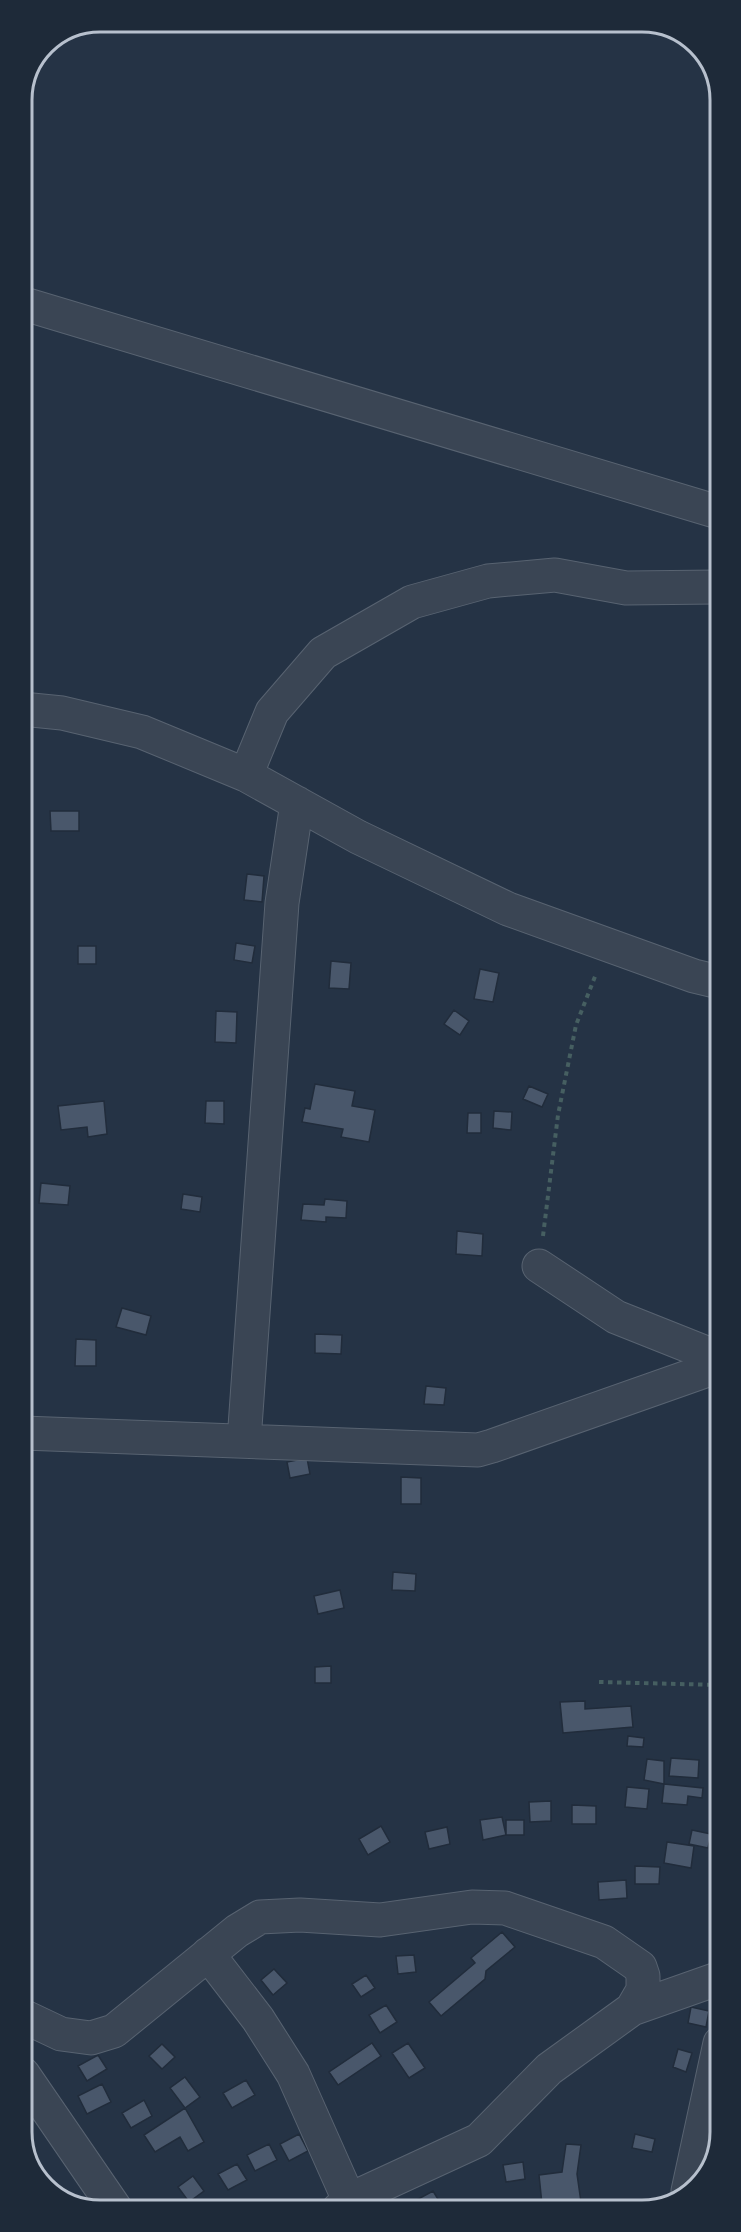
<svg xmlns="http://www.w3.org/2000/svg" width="741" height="2232" viewBox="0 0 741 2232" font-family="'Titillium Web',sans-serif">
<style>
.building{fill:#49576b;stroke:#212c3b;stroke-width:1.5}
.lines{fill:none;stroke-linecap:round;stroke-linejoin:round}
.street-casing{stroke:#586371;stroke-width:35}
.path{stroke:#465f61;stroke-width:4;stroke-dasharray:4.5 4.5;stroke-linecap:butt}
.street{stroke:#3a4554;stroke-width:33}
.rim{fill:none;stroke:#b7c0cd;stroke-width:3}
</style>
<rect width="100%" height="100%" fill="#253345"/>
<path class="building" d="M50 811H79V831H51Z
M247 874 264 876 262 902 244 900Z
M236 943 255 946 252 963 234 960Z
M78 946H96V964H78Z
M331 961 351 963 349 989 329 988Z
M480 969 499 973 493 1002 474 999Z
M22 988H29V1005H22Z
M454 1010 469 1021 460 1035 444 1024Z
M216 1011 237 1012 236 1043 215 1042Z
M315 1084 355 1091 352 1106 375 1110 369 1142 341 1137 343 1129 302 1122 305 1108 310 1109Z
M529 1086 548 1094 542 1107 523 1099Z
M104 1101 107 1134 88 1137 87 1127 61 1130 58 1106Z
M206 1101H224V1124L205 1123Z
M494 1111 512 1112 511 1130 493 1128Z
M468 1113H481V1133H467Z
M41 1183 70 1186 68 1205 39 1203Z
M183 1194 202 1197 200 1212 181 1209Z
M325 1199 347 1201 346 1218 326 1217V1222L301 1220 303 1204 324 1205Z
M457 1231 483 1234 482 1256 456 1254Z
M122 1308 151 1316 146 1335 116 1327Z
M315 1334 342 1335 341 1354 315 1353Z
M76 1339 96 1340V1366H75Z
M426 1386 446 1388 444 1405 424 1404Z
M307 1458 310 1474 290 1478 287 1462Z
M401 1477 421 1478V1504H401Z
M393 1572 416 1574 415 1591 392 1590Z
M340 1590 344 1608 318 1614 314 1596Z
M331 1666V1683H315V1667Z
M585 1701V1709L631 1706 633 1727 563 1733 560 1702Z
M628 1736 644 1738 643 1747 627 1746Z
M671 1758 699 1760 698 1778 669 1776Z
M647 1759 664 1761V1784L644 1780Z
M664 1784 703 1788 702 1798 688 1796 687 1805 662 1803Z
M627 1787 649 1789 647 1809 625 1807Z
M551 1801V1821L530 1822 529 1802Z
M572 1805 596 1806V1824H572Z
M502 1817 506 1835 483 1840 480 1820Z
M506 1820H524V1835H506Z
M381 1826 390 1842 368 1855 359 1839Z
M447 1827 450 1844 429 1849 425 1832Z
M692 1830 711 1834 708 1848 689 1844Z
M667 1842 694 1846 691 1868 664 1863Z
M635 1866 660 1867 659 1884H635Z
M626 1880 627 1898 599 1900 598 1882Z
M714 1904H720V1925H714Z
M502 1932 515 1947 486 1971 485 1979 441 2016 429 2002 475 1963 471 1958Z
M414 1955 416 1972 398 1974 396 1956Z
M274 1969 287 1983 273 1995 261 1980Z
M366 1975 375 1988 361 1997 352 1984Z
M386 2005 397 2022 380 2033 369 2015Z
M691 2007 709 2011 706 2027 688 2023Z
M372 2043 381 2056 338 2085 329 2072Z
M408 2043 425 2068 409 2078 392 2053Z
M162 2044 175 2057 162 2069 149 2056Z
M678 2049 692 2053 686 2072 673 2067Z
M98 2055 107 2069 87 2081 78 2066Z
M185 2077 200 2097 185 2108 170 2088Z
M246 2080 255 2095 232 2108 223 2093Z
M102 2084 111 2102 87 2114 78 2096Z
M144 2100 152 2116 131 2128 122 2113Z
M185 2108 204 2142 188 2151 180 2137 155 2152 144 2135Z
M299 2134 308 2151 289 2161 280 2144Z
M635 2134 655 2139 652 2152 632 2148Z
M269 2144 277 2160 255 2171 247 2155Z
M566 2144 581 2145 577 2174 582 2209H503L542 2204 539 2175 562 2172Z
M523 2162 525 2179 506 2182 503 2165Z
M237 2164 247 2180 228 2190 218 2174Z
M193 2176 204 2191 189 2202 178 2187Z
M433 2191 441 2204 432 2209H412L409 2204Z"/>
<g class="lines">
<defs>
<path id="street" d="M21 303 718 512
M22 709 62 713 142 732 246 775 358 837 508 909 694 976 719 982
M246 775 272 712 323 653 412 602 488 581 555 575 626 588 718 587
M539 1266 616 1317 719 1358
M23 1433 478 1450 492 1446 719 1366
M244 1441 282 903 297 803
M208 1954 258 2019 293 2074 349 2200
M23 2016 61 2034 91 2038 114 2031 237 1931 260 1917 300 1915 380 1920 472 1907 505 1908 604 1942 640 1967 643 1976V1990L632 2009
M23 2074 117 2211
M688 2191 720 2043
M338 2210 349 2200 479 2140 549 2069 632 2009 720 1978"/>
</defs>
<use href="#street" class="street-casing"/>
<path class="path" d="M543 1236 558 1115 576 1025 596 974
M599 1682 719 1685"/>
<use href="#street" class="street"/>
</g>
<path d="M0 0H741V2232H0ZM100 32H642A68 68 0 0 1 710 100V2132A68 68 0 0 1 642 2200H100A68 68 0 0 1 32 2132V100A68 68 0 0 1 100 32Z" fill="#1e2a39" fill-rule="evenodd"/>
<path class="rim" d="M100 32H642A68 68 0 0 1 710 100V2132A68 68 0 0 1 642 2200H100A68 68 0 0 1 32 2132V100A68 68 0 0 1 100 32Z"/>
</svg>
